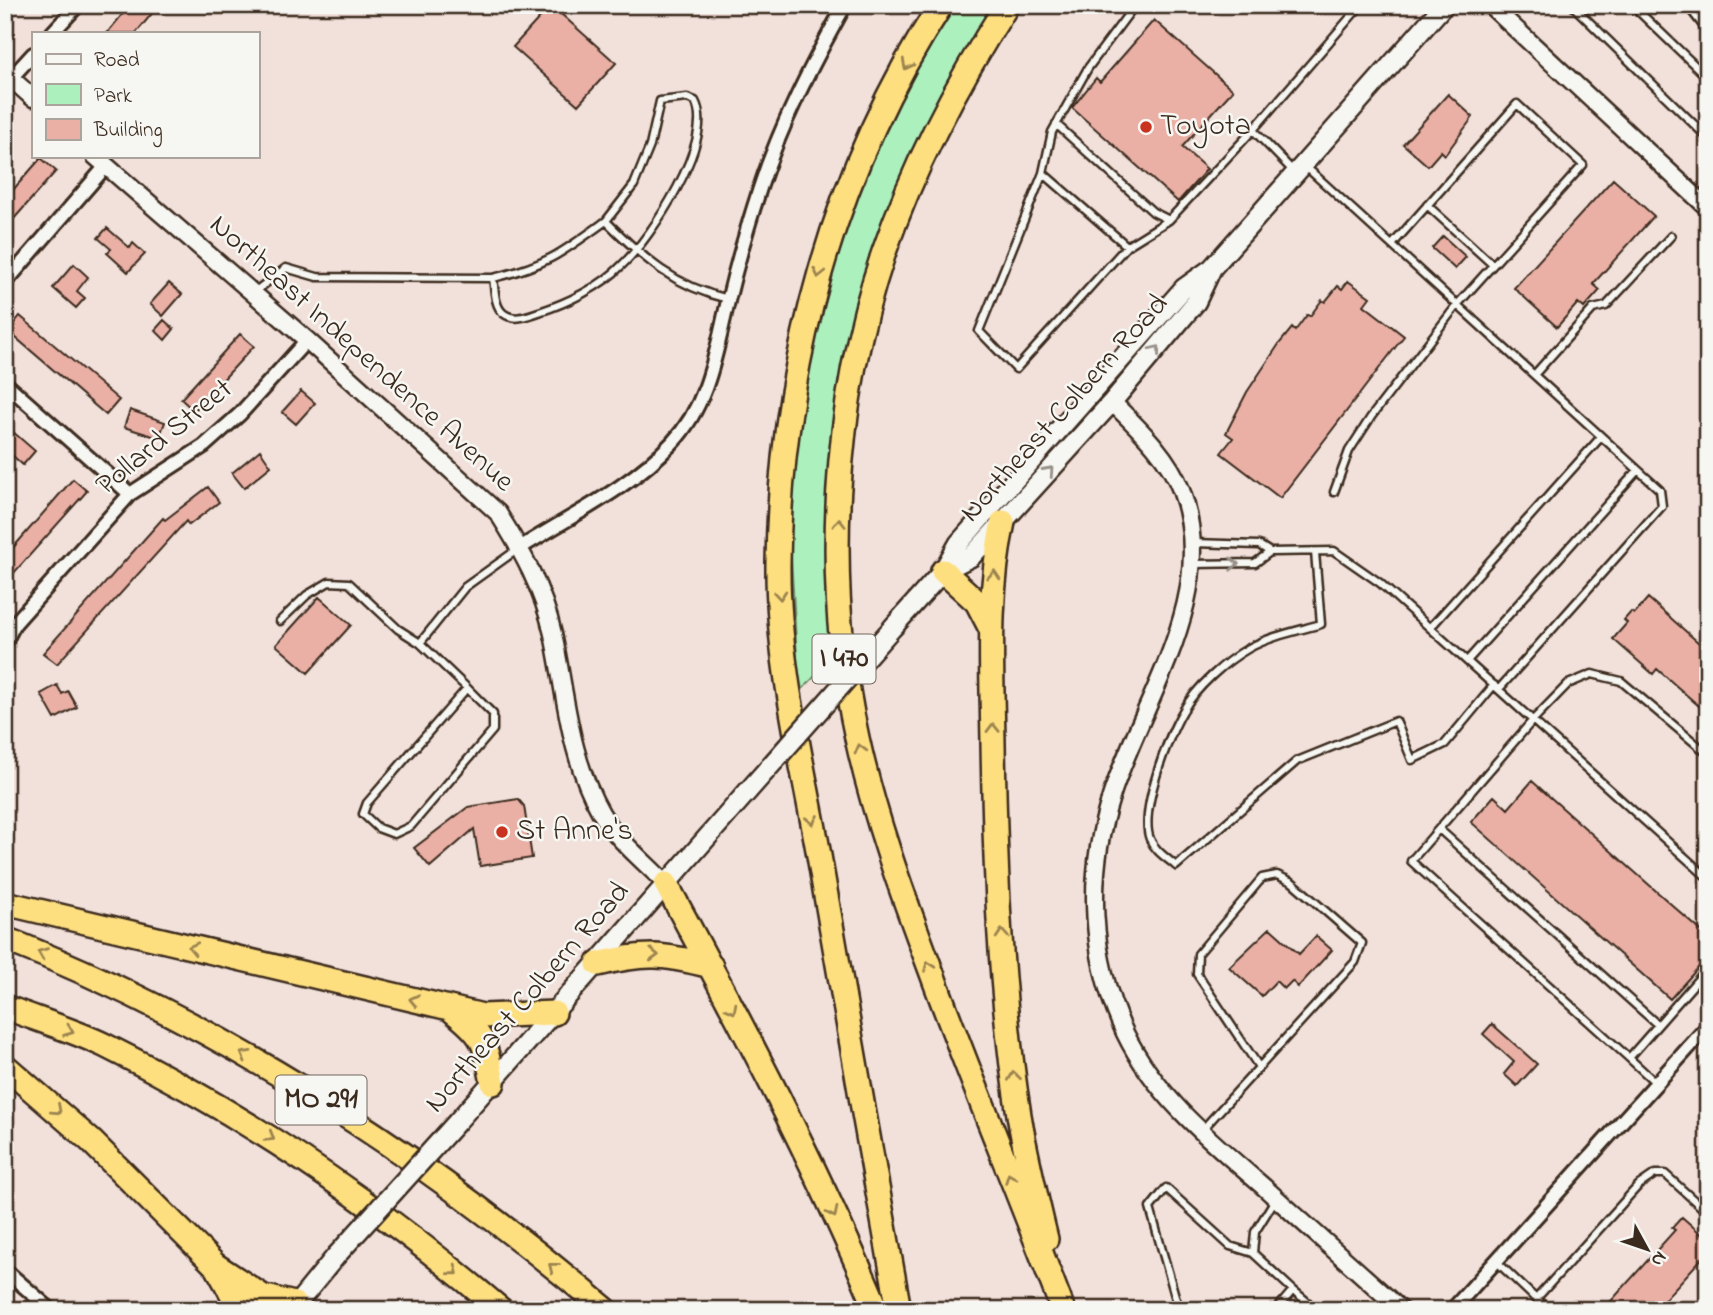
<svg xmlns="http://www.w3.org/2000/svg" width="1713" height="1315" viewBox="0 0 1713 1315" font-family="'Indie Flower',sans-serif">
<style>
.green{fill:#acf1bd;stroke:#748e6e;stroke-width:2}
.building{fill:#eab0a5;stroke:#3b2a1e;stroke-width:2}
.lines{fill:none;stroke-linecap:round;stroke-linejoin:round}
.service-casing{stroke:#3b2a1e;stroke-width:11}
.minor-casing{stroke:#3b2a1e;stroke-width:18}
.tertiary-casing{stroke:#3b2a1e;stroke-width:21}
.secondary-casing{stroke:#3b2a1e;stroke-width:23}
.motorway-casing{stroke:#3b2a1e;stroke-width:28}
.service{stroke:#f6f6f2;stroke-width:6}
.minor{stroke:#f6f6f2;stroke-width:12}
.tertiary{stroke:#f6f6f2;stroke-width:16}
.secondary{stroke:#f6f6f2;stroke-width:18}
.motorway{stroke:#fedf80;stroke-width:23}
.secondary-bridge-casing{stroke:#3b2a1e;stroke-width:23;stroke-linecap:butt}
.secondary-bridge{stroke:#f6f6f2;stroke-width:18}
.oneway{stroke:#9c844f}
.oneway2{stroke:#989088}
.poi-dot{fill:#c8321e;stroke:#f6f6f2;stroke-width:2.5}
.labels{text-anchor:middle;dominant-baseline:central;stroke-width:5;stroke-linejoin:round;paint-order:stroke}
.shield{fill:#f6f6f2;stroke:#73675e;stroke-width:2}
.shield-label{font-size:28px;font-weight:bold;fill:#3b2a1e}
.poi-label{font-size:30px;fill:#3b2a1e;stroke:#f6f6f2;text-anchor:start}
.street-label{font-size:30px;fill:#3b2a1e;stroke:#f6f6f2}
</style>
<rect width="100%" height="100%" fill="#f2e1db"/>
<filter id="ink" filterUnits="userSpaceOnUse"><feTurbulence type="fractalNoise" baseFrequency=".0143" numOctaves="2"/><feDisplacementMap in="SourceGraphic" scale="14" xChannelSelector="R" yChannelSelector="G"/><feConvolveMatrix kernelMatrix="1 2 1 2 8 2 1 2 1" color-interpolation-filters="sRGB"/></filter>
<g filter="url(#ink)">
<path class="green" d="M952 5H996L946 85 916 144 856 309 834 656 799 693 790 539 793 463 803 386 840 231 875 145 924 49Z"/>
<path class="building" d="M130 5H159L136 33H107Z
M551 5 616 63 578 105 513 47Z
M1154 20 1233 90 1182 147 1207 169 1178 202 1072 108 1096 78 1100 82Z
M1448 94 1473 117 1445 155 1441 151 1428 166 1403 144Z
M41 158 56 171 5 229V199Z
M1613 179 1654 216 1593 284 1600 290 1584 308 1578 303 1557 327 1514 288Z
M107 228 130 248 133 243 145 254 128 272 107 253 111 249 98 238Z
M1443 236 1466 257 1455 269 1432 248Z
M74 264 88 277 77 291 85 298 76 308 53 288Z
M1348 281 1370 297 1364 305 1404 336 1280 498 1221 453 1233 438 1226 433 1247 392 1279 344 1292 328 1295 331 1307 315 1310 316 1322 300 1325 302 1338 286 1342 289Z
M169 283 182 294 163 316 150 304Z
M20 316 119 400 106 415 8 331Z
M164 320 174 329 165 340 155 330Z
M240 334 254 346 194 411 181 399Z
M301 391 315 403 296 424 282 412Z
M130 410 165 422 159 438 124 427Z
M5 425 35 451 23 465 5 449Z
M260 450 271 466 244 488 232 473Z
M73 479 87 491 5 583V545L11 550Z
M208 487 219 502 189 525 186 521 57 664 43 653 163 518 165 520Z
M319 597 351 625 308 673 276 645Z
M1648 598 1708 651V714L1657 669 1653 674 1613 639 1627 623 1624 620 1631 612 1634 614Z
M57 685 62 694 68 691 77 707 55 719 41 694Z
M1532 781 1708 937V957L1670 999 1471 822 1494 796 1508 809Z
M518 799 524 806 532 858 480 866 474 829 430 867 414 848 468 807Z
M1270 928 1299 954 1316 936 1332 950 1298 987 1292 981 1284 989 1276 981 1262 996 1229 967Z
M1492 1024 1537 1064 1517 1086 1504 1074 1514 1062 1483 1034Z
M1682 1217 1708 1240V1261L1703 1257 1655 1310H1603L1675 1230 1672 1228Z"/>
<g class="lines">
<defs>
<path id="service" d="M1135 5 1088 68 1052 132 1043 173 979 331 1016 369 1127 246 1169 220 1253 130
M1572 5 1708 138
M1632 5 1708 78
M1687 5 1708 32
M1056 124 1153 212 1169 220
M1304 165 1660 490 1662 506 1499 689
M1294 172 1253 130 1361 5
M1043 173 1127 246
M1427 205 1493 265
M606 221C562 253 547 265 493 278 495 289 494 305 503 313 514 322 527 316 539 312 567 303 601 287 622 265 651 238 716 140 695 101L687 98 660 101 650 146 634 185 606 221C645 260 674 286 728 299
M253 293 286 268 317 277 493 278
M1534 375 1593 309 1606 306 1671 236
M1334 492 1349 451 1371 417 1457 305 1583 165 1517 104 1392 245
M1193 543 1259 545 1270 552 1334 551 1380 583 1708 878
M1315 552 1321 624C1297 631 1271 636 1249 648 1226 661 1196 687 1183 711 1168 736 1139 812 1150 839 1155 851 1167 858 1176 866L1297 761 1396 721 1412 760 1445 744 1494 685
M1193 564 1255 563 1270 552
M280 621 307 595 329 582 349 583 398 629 420 643 465 587 518 549
M1430 628 1601 437
M420 643 467 688 493 714V730L411 826 394 834 378 828 363 814 367 803 467 688
M1467 661 1638 470
M1439 829 1658 1025
M1629 1058 1411 861 1533 720 1568 684 1592 674 1621 681 1708 754
M1655 1082 1629 1058 1708 968
M1202 1130 1355 962 1362 943 1292 882 1277 875 1262 878 1198 954 1197 974 1259 1067
M1253 1253 1255 1232 1276 1198
M1496 1261 1536 1299
M1179 1310 1150 1208 1166 1188 1230 1246 1253 1253 1293 1290
M1276 1310 1293 1290 1317 1310
M1549 1310 1536 1299 1639 1185 1655 1174H1665L1708 1213"/>
<path id="minor" d="M52 33 78 5
M11 78 33 54
M5 283 106 166
M5 383 130 494
M520 548C572 515 630 488 672 443 709 404 716 351 728 301 737 263 748 225 760 188 781 124 812 64 845 5
M5 642 15 623 130 494 204 446 240 414 307 340
M5 1270 51 1310
M1452 1310 1708 1026"/>
<path id="tertiary" d="M1490 5 1708 208
M5 73 33 98
M95 156 307 340 498 513C522 551 543 589 553 634 566 695 569 757 601 813 617 840 644 861 666 884
M1112 402C1137 427 1168 455 1181 490 1221 596 1142 699 1111 797 1086 875 1090 959 1125 1033 1156 1097 1212 1142 1265 1188 1310 1229 1356 1269 1401 1310"/>
<path id="secondary" d="M943 571 971 557 1112 402 1196 302 1212 268
M894 626 943 571 959 543 1184 288 1212 268 1444 5
M457 1122 748 791
M292 1310 336 1256"/>
<path id="motorway" d="M1007 5C957 83 914 165 884 252 833 401 823 584 857 738 874 816 902 893 930 968 972 1083 1020 1196 1063 1310
M1003 522C987 595 992 669 993 744 995 866 1000 995 1019 1115 1026 1157 1036 1198 1046 1239
M943 571 977 602 991 629
M666 884C741 1023 816 1164 877 1310
M5 903 483 1016 554 1013
M5 939C224 1025 427 1158 606 1310
M598 964C645 952 664 954 711 966
M5 1007C38 1020 73 1030 104 1045 249 1116 379 1206 501 1310
M454 1012C486 1037 485 1044 493 1083
M5 1066 91 1141 215 1265 262 1296 294 1304
M217 1267 232 1294 236 1310
M899 1310C871 1157 845 1003 818 850 801 756 777 659 778 563 780 368 834 169 941 5"/>
</defs>
<use href="#service" class="service-casing"/>
<use href="#minor" class="minor-casing"/>
<use href="#tertiary" class="tertiary-casing"/>
<use href="#secondary" class="secondary-casing"/>
<use href="#motorway" class="motorway-casing"/>
<use href="#service" class="service"/>
<use href="#minor" class="minor"/>
<use href="#tertiary" class="tertiary"/>
<use href="#secondary" class="secondary"/>
<use href="#motorway" class="motorway"/>
<defs>
<path id="secondary-bridge" d="M748 791 894 626
M336 1256 457 1122"/>
</defs>
<use href="#secondary-bridge" class="secondary-bridge-casing"/>
<use href="#secondary-bridge" class="secondary-bridge"/>
</g>
<defs><path id="oneway-chevron" d="M-2-3.5L2.5 0L-2 3.5" fill="none" stroke-width="1.6" stroke-linecap="round" stroke-linejoin="round" transform="scale(1.75)"/></defs>
<g class="oneway">
<use href="#oneway-chevron" transform="translate(907 65) rotate(118)"/>
<use href="#oneway-chevron" transform="translate(819 273) rotate(103)"/>
<use href="#oneway-chevron" transform="translate(839 523) rotate(-90)"/>
<use href="#oneway-chevron" transform="translate(994 575) rotate(-86)"/>
<use href="#oneway-chevron" transform="translate(780 595) rotate(85)"/>
<use href="#oneway-chevron" transform="translate(993 728) rotate(-91)"/>
<use href="#oneway-chevron" transform="translate(860 749) rotate(-105)"/>
<use href="#oneway-chevron" transform="translate(812 820) rotate(80)"/>
<use href="#oneway-chevron" transform="translate(1002 934) rotate(-94)"/>
<use href="#oneway-chevron" transform="translate(193 948) rotate(-167)"/>
<use href="#oneway-chevron" transform="translate(42 953) rotate(-158)"/>
<use href="#oneway-chevron" transform="translate(654 955) rotate(2)"/>
<use href="#oneway-chevron" transform="translate(929 966) rotate(-110)"/>
<use href="#oneway-chevron" transform="translate(414 1000) rotate(-167)"/>
<use href="#oneway-chevron" transform="translate(732 1009) rotate(63)"/>
<use href="#oneway-chevron" transform="translate(69 1031) rotate(21)"/>
<use href="#oneway-chevron" transform="translate(245 1055) rotate(-151)"/>
<use href="#oneway-chevron" transform="translate(1014 1076) rotate(-97)"/>
<use href="#oneway-chevron" transform="translate(57 1110) rotate(42)"/>
<use href="#oneway-chevron" transform="translate(270 1137) rotate(32)"/>
<use href="#oneway-chevron" transform="translate(1010 1178) rotate(-111)"/>
<use href="#oneway-chevron" transform="translate(833 1213) rotate(64)"/>
<use href="#oneway-chevron" transform="translate(553 1267) rotate(-142)"/>
<use href="#oneway-chevron" transform="translate(454 1271) rotate(39)"/>
</g>
<g class="oneway2">
<use href="#oneway-chevron" transform="translate(1156 350) rotate(-50)"/>
<use href="#oneway-chevron" transform="translate(1049 471) rotate(-48)"/>
<use href="#oneway-chevron" transform="translate(1234 564) rotate(-1)"/>
</g>
</g>
<g class="poi-dot">
<circle cx="1146" cy="127" r="7"/>
<circle cx="502" cy="832" r="7"/>
</g>
<g class="labels">
<g class="shield">
<rect x="812.5" y="634.5" width="63" height="49" rx="5"/>
<rect x="275.5" y="1075.5" width="91" height="49" rx="5"/>
</g>
<g class="shield-label">
<text x="844" y="659">I 470</text>
<text x="321" y="1100">MO 291</text>
</g>
<g class="poi-label">
<text x="1160" y="127">Toyota</text>
<text x="516" y="832">St Anne's</text>
</g>
<g class="street-label">
<text transform="translate(361 354) rotate(42)">Northeast Independence Avenue</text>
<text transform="translate(1065 409) rotate(-48)">Northeast Colbern Road</text>
<text transform="translate(165 438) rotate(-39)">Pollard Street</text>
<text transform="translate(528 998) rotate(-49)">Northeast Colbern Road</text>
</g>
</g>
<rect width="1713" height="1315" fill="none" stroke="#f6f6f2" stroke-width="28"/>
<rect x="14" y="14" width="1685" height="1287" fill="none" stroke="#3b2a1e" stroke-width="2.5" filter="url(#ink)"/>
<rect x="32" y="32" width="228" height="126" fill="#f6f6f2" stroke="#aba49d" stroke-width="2"/>
<rect x="46" y="54" width="35" height="10" fill="#f6f6f2" stroke="#aba49d" stroke-width="2"/>
<text x="94" y="66" font-size="21" fill="#3b2a1e">Road</text>
<rect x="46" y="84" width="35" height="21" fill="#acf1bd" stroke="#aba49d" stroke-width="2"/>
<text x="94" y="102" font-size="21" fill="#3b2a1e">Park</text>
<rect x="46" y="119" width="35" height="21" fill="#eab0a5" stroke="#aba49d" stroke-width="2"/>
<text x="94" y="136" font-size="21" fill="#3b2a1e">Building</text>
<g transform="translate(1647 1249) rotate(130)" stroke="#f6f6f2" stroke-width="5" paint-order="stroke">
<path d="M0-5L12 26L0 18L-12 26Z" fill="#3b2a1e"/>
<text y="-10" font-size="19" font-weight="bold" text-anchor="middle" fill="#3b2a1e">N</text>
</g>
</svg>
